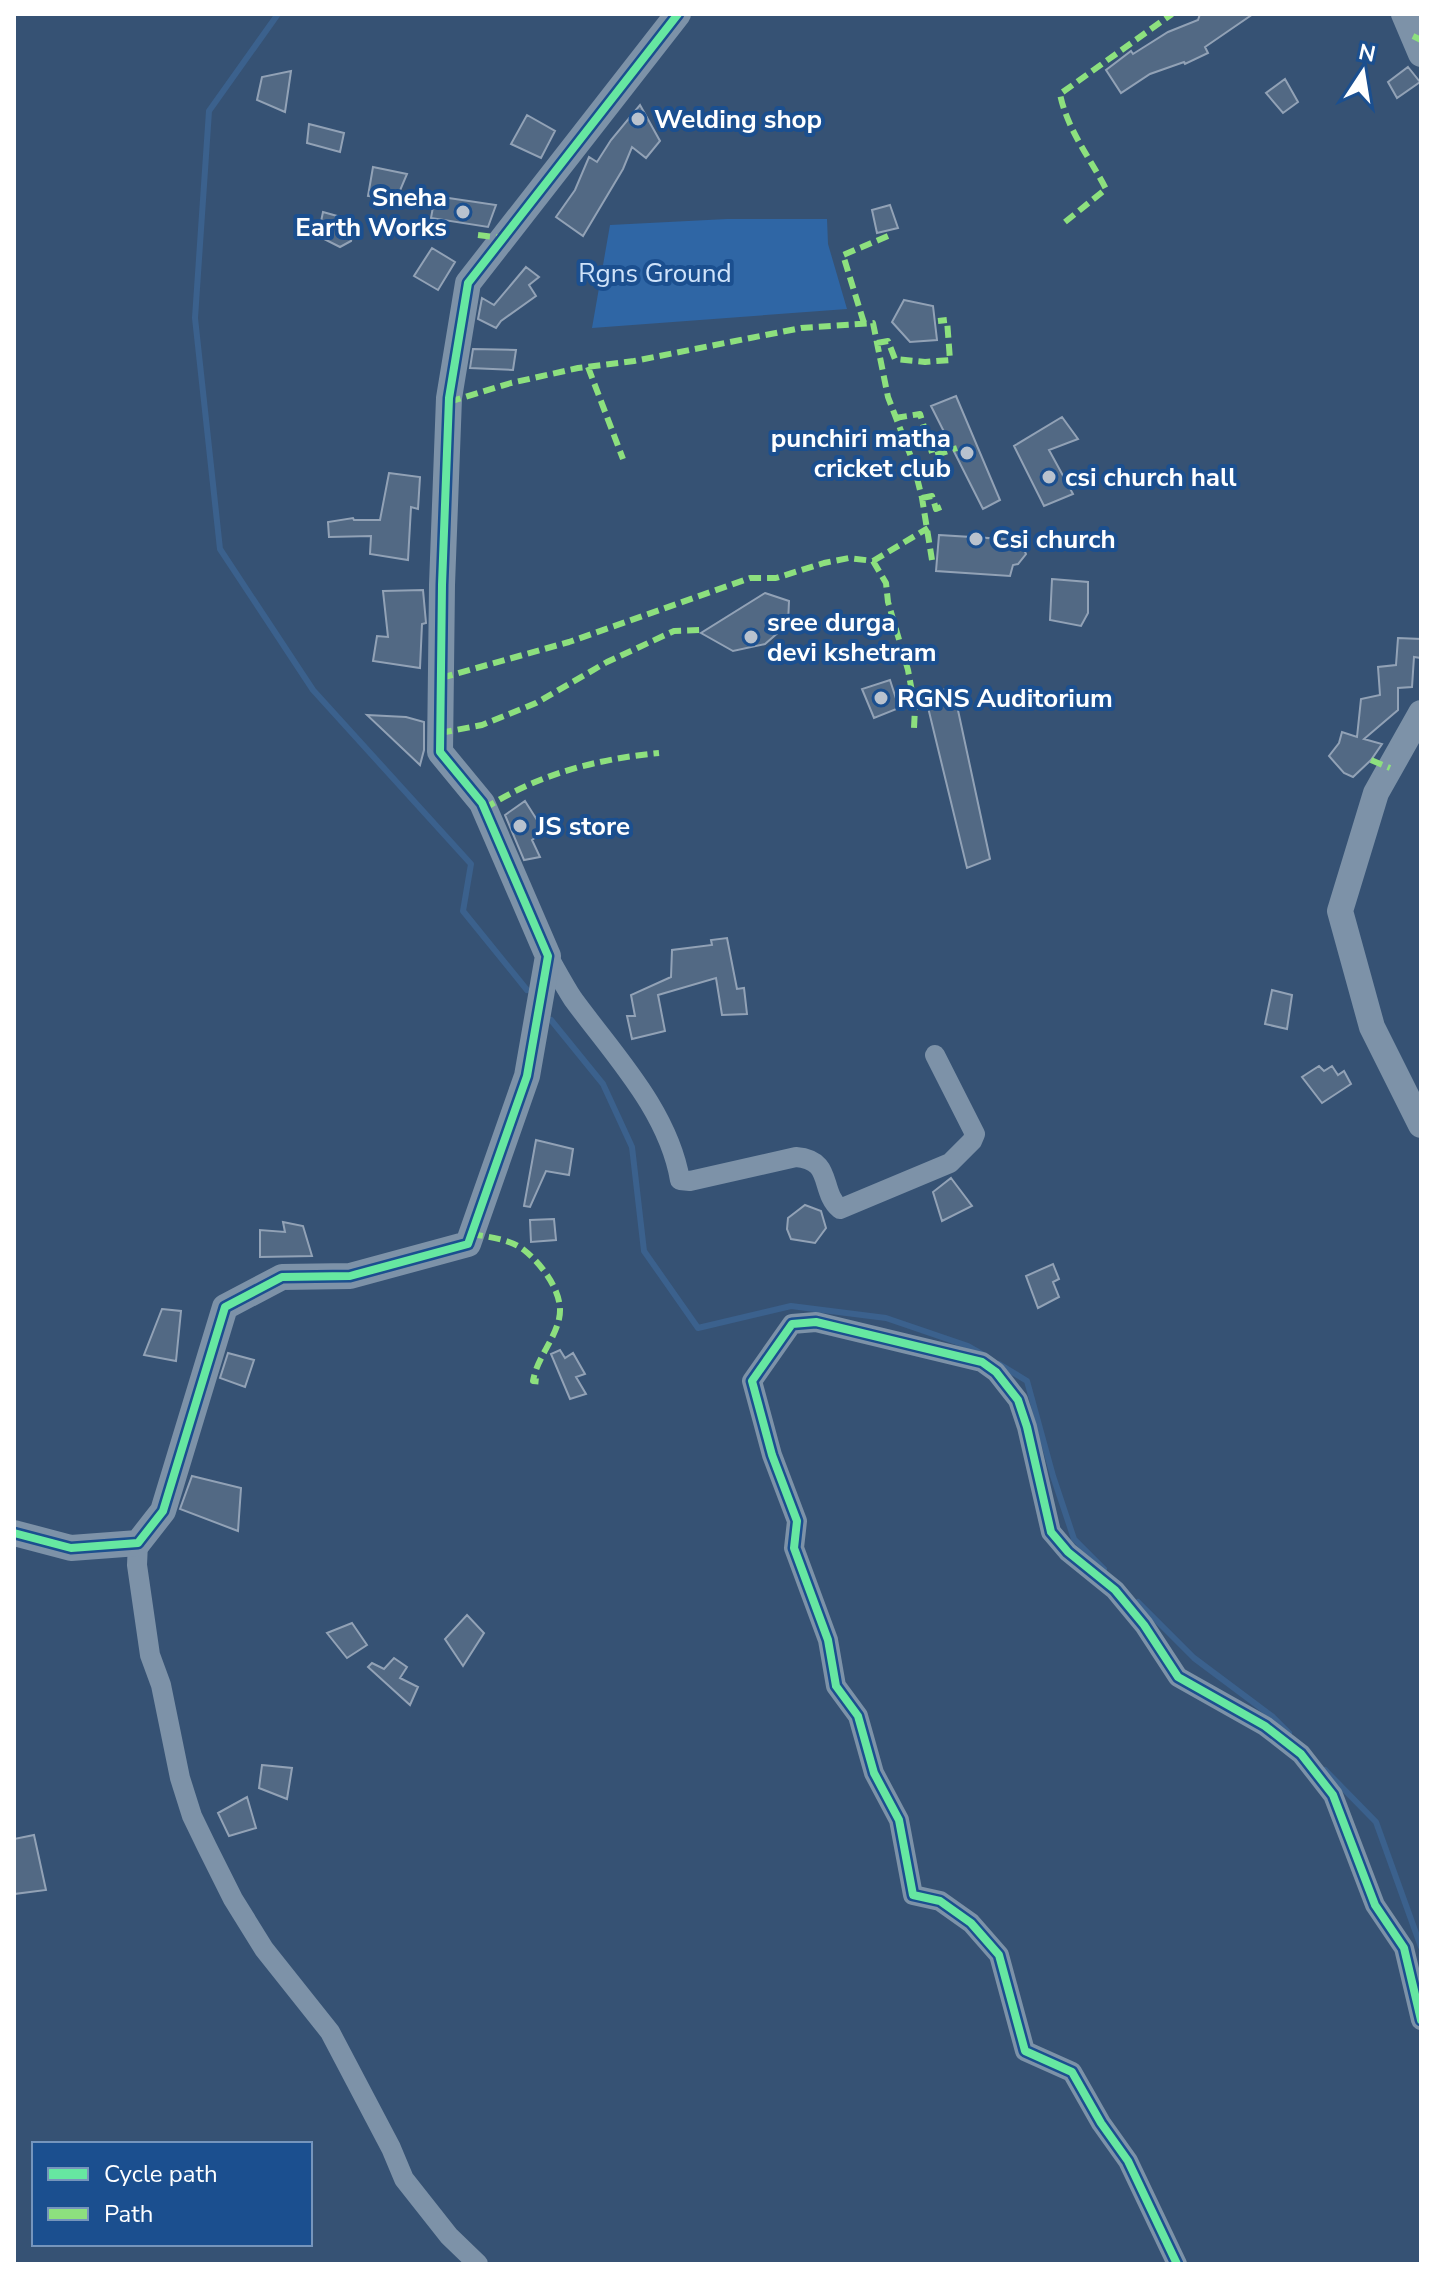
<svg xmlns="http://www.w3.org/2000/svg" width="1435" height="2278" viewBox="0 0 1435 2278" font-family="'Nunito Sans',sans-serif">
<style>
.green{fill:#2f66a5}
.lines{fill:none;stroke-linecap:round;stroke-linejoin:round}
.stream{stroke:#3b618d;stroke-width:6}
.building{fill:#526984;stroke:#92a2b6;stroke-width:2}
.minor{stroke:#7d92a8;stroke-width:20}
.tertiary{stroke:#7d92a8;stroke-width:26}
.quiet{stroke:#8de07e;stroke-width:6;stroke-dasharray:12 6;stroke-linecap:butt}
.cycleway-casing{stroke:#1b4f8f;stroke-width:13}
.cycleway{stroke:#66e7a1;stroke-width:8}
.poi-dot{fill:#b9c2ce;stroke:#1b4f8f;stroke-width:3}
.labels{text-anchor:middle;dominant-baseline:central;stroke-width:8;stroke-linejoin:round;paint-order:stroke}
.poi-label{font-size:26px;font-weight:bold;fill:#fff;stroke:#1b4f8f;text-anchor:start}
.park-label{font-size:26px;fill:#cfe3fa;stroke:#1b4f8f}
</style>
<rect width="100%" height="100%" fill="#365274"/>
<path class="green" d="M727 219H827L828 244 847 309 592 328 610 225Z"/>
<g class="lines">
<path class="stream" d="M278 14 209 111 195 318 220 549 313 690 471 864 463 911 527 990
M551 1020 603 1084 632 1147 644 1251 698 1328 791 1306 886 1318 968 1346 982 1354
M999 1364 1027 1381 1053 1476 1074 1539 1104 1569
M1138 1602 1194 1658 1273 1717 1289 1733
M1325 1770 1376 1822 1421 1947"/>
</g>
<path class="building" d="M1200 14H1253L1205 47 1208 53 1185 64 1184 62 1150 74 1121 93 1106 70 1131 51 1133 54 1168 32 1198 20Z
M1408 67 1420 82 1397 98 1388 82Z
M291 71 285 112 257 100 262 77Z
M1285 79 1298 102 1283 113 1266 93Z
M640 105 660 141 646 158 632 147 623 169 583 236 556 217 575 190 589 157 597 162 611 140Z
M527 115 555 131 541 158 511 144Z
M309 124 344 133 340 152 307 143Z
M373 167 407 174 396 200 368 196Z
M435 196 496 205 488 227 431 218Z
M890 205 898 228 877 233 872 210Z
M323 212 355 221 351 241 340 247 318 236Z
M432 248 455 262 438 290 414 276Z
M526 267 539 277 529 285 536 296 501 321 496 328 478 319 482 298 494 305Z
M904 300 933 306 937 340 910 342 892 322Z
M473 349 516 350 513 370 470 368Z
M956 396 1000 500 983 509 931 406Z
M1062 417 1078 439 1049 450 1073 494 1044 506 1014 446Z
M389 473 420 477 418 509 411 507 408 560 370 554 371 536 329 537 328 522 353 518 354 520H380Z
M939 535 1020 540 1026 554 1018 564 1013 565 1010 576 936 571Z
M1052 579 1088 582V613L1081 626 1050 620Z
M423 590 426 623 422 624 420 668 373 661 377 636 388 637 383 591Z
M765 593 789 601 788 624 765 644 733 651 701 633Z
M1398 638 1421 639V658L1414 657 1412 687 1398 688V710L1364 739 1382 744 1371 760 1353 777 1344 773 1329 756 1339 743 1342 732 1357 737 1361 699 1380 695 1378 667 1396 665Z
M890 680 899 708 874 718 862 689Z
M953 687 990 859 967 868 925 695Z
M367 715 406 717 424 722V750L420 765Z
M525 801 544 831 532 840 540 857 524 860 505 815Z
M727 938 737 989 744 988 747 1014 722 1015 716 978 658 995 665 1031 632 1039 627 1016H635L631 995 671 977 672 950 712 945 711 940Z
M1272 990 1292 995 1287 1029 1265 1024Z
M1319 1066 1324 1071 1332 1066 1338 1075 1344 1071 1351 1084 1322 1103 1302 1077Z
M536 1140 573 1149 569 1175 546 1171 530 1207 524 1206Z
M951 1178 972 1206 942 1221 933 1192Z
M805 1205 821 1211 826 1228 815 1243 791 1239 787 1229 788 1218Z
M554 1219 556 1240 531 1242 530 1220Z
M283 1222 303 1226 312 1256 260 1257V1230L285 1232Z
M1053 1264 1059 1279 1053 1282 1059 1297 1038 1308 1026 1276Z
M162 1309 181 1311 176 1361 144 1355Z
M560 1350 565 1358 573 1353 585 1374 576 1377 586 1394 570 1399 551 1354Z
M228 1353 254 1360 245 1387 220 1378Z
M192 1476 241 1488 238 1531 180 1509Z
M467 1615 484 1633 463 1666 445 1639Z
M352 1623 367 1645 347 1658 327 1633Z
M394 1658 407 1667 400 1678 418 1687 410 1705 368 1667 372 1663 384 1669Z
M262 1765 292 1768 287 1799 259 1788Z
M247 1797 256 1828 229 1836 218 1813Z
M34 1835 46 1890 14 1894V1839Z"/>
<g class="lines">
<path class="minor" d="M548 956C556 970 564 985 573 999 613 1054 668 1110 680 1180L690 1181 796 1157C834 1160 819 1191 840 1209L950 1163 972 1141 975 1134 935 1055
M138 1543 137 1565 150 1655 161 1685 180 1778 192 1816 207 1847 233 1899 264 1949 330 2032 391 2148 404 2179 449 2236 478 2264
M1177 2264 1128 2161 1101 2123 1072 2072 1025 2051 999 1955 971 1923 940 1901 913 1895 899 1820 874 1773 858 1716 836 1686 828 1640 794 1548 797 1521 772 1455 752 1381 792 1324 816 1322 982 1362 996 1372 1018 1400 1027 1427 1051 1532 1068 1552 1115 1590 1144 1625 1178 1677 1265 1726 1301 1754 1333 1795 1375 1905 1404 1948 1421 2020"/>
<path class="tertiary" d="M1404 14 1421 54
M1421 713 1376 793 1340 911 1372 1027 1421 1125
M14 1533 71 1548 138 1543 163 1511 225 1307 282 1277 350 1276 468 1244 527 1076 548 956 482 803 440 752 442 585 449 398 468 283 678 14"/>
<path class="quiet" d="M1413 36 1421 40
M1065 222 1106 189C1090 158 1067 129 1060 94L1172 14
M478 235 503 238
M864 323 843 255 888 236 889 233
M877 343 888 341 895 359 925 362 950 360 947 320 938 321
M588 367 623 459
M449 402 511 383 578 368 634 361 801 328 873 323 888 397 913 462 922 498 932 560
M895 418 920 414 933 456 957 448
M922 498 932 496 936 509 941 507
M873 561 886 583 888 602 908 670 915 708 914 728
M873 561 928 528
M441 678 569 642 750 578H776L824 563 849 558 873 561
M440 733 482 725 536 703 607 662 674 631 700 630
M1371 760 1390 768
M484 809C538 774 597 759 659 753
M471 1234C489 1237 510 1239 524 1250 543 1265 565 1295 559 1319 554 1341 537 1358 533 1381L543 1382"/>
<defs>
<path id="cycleway" d="M14 1533 71 1548 138 1543 163 1511 225 1307 282 1277 350 1276 468 1244 527 1076 548 956 482 803 440 752 442 585 449 398 468 283 678 14
M1177 2264 1128 2161 1101 2123 1072 2072 1025 2051 999 1955 971 1923 940 1901 913 1895 899 1820 874 1773 858 1716 836 1686 828 1640 794 1548 797 1521 772 1455 752 1381 792 1324 816 1322 982 1362 996 1372 1018 1400 1027 1427 1051 1532 1068 1552 1115 1590 1144 1625 1178 1677 1265 1726 1301 1754 1333 1795 1375 1905 1404 1948 1421 2020"/>
</defs>
<use href="#cycleway" class="cycleway-casing"/>
<use href="#cycleway" class="cycleway"/>
</g>
<g class="poi-dot">
<circle cx="638" cy="119" r="8"/>
<circle cx="463" cy="212" r="8"/>
<circle cx="967" cy="453" r="8"/>
<circle cx="1049" cy="477" r="8"/>
<circle cx="976" cy="539" r="8"/>
<circle cx="751" cy="637" r="8"/>
<circle cx="881" cy="698" r="8"/>
<circle cx="520" cy="826" r="8"/>
</g>
<g class="labels">
<g class="poi-label">
<text x="654" y="119">Welding shop</text>
<text x="447" y="197" text-anchor="end">Sneha<tspan x="447" dy="30">Earth Works</tspan></text>
<text x="951" y="438" text-anchor="end">punchiri matha<tspan x="951" dy="30">cricket club</tspan></text>
<text x="1065" y="477">csi church hall</text>
<text x="992" y="539">Csi church</text>
<text x="767" y="622">sree durga<tspan x="767" dy="30">devi kshetram</tspan></text>
<text x="897" y="698">RGNS Auditorium</text>
<text x="536" y="826">JS store</text>
</g>
<g class="park-label">
<text x="655" y="273">Rgns Ground</text>
</g>
</g>
<rect width="1435" height="2278" fill="none" stroke="#ffffff" stroke-width="32"/>
<rect x="32" y="2142" width="280" height="104" fill="#1b4f8f" stroke="#7695bc" stroke-width="2"/>
<rect x="48" y="2168" width="40" height="12" fill="#66e7a1" stroke="#7695bc" stroke-width="2"/>
<text x="104" y="2182" font-size="24" fill="#ffffff">Cycle path</text>
<rect x="48" y="2208" width="40" height="12" fill="#8de07e" stroke="#7695bc" stroke-width="2"/>
<text x="104" y="2222" font-size="24" fill="#ffffff">Path</text>
<g transform="translate(1363 72) rotate(12)" stroke="#1b4f8f" stroke-width="6" paint-order="stroke">
<path d="M0-6L14 30L0 20L-14 30Z" fill="#ffffff"/>
<text y="-12" font-size="22" font-weight="bold" text-anchor="middle" fill="#ffffff">N</text>
</g>
</svg>
